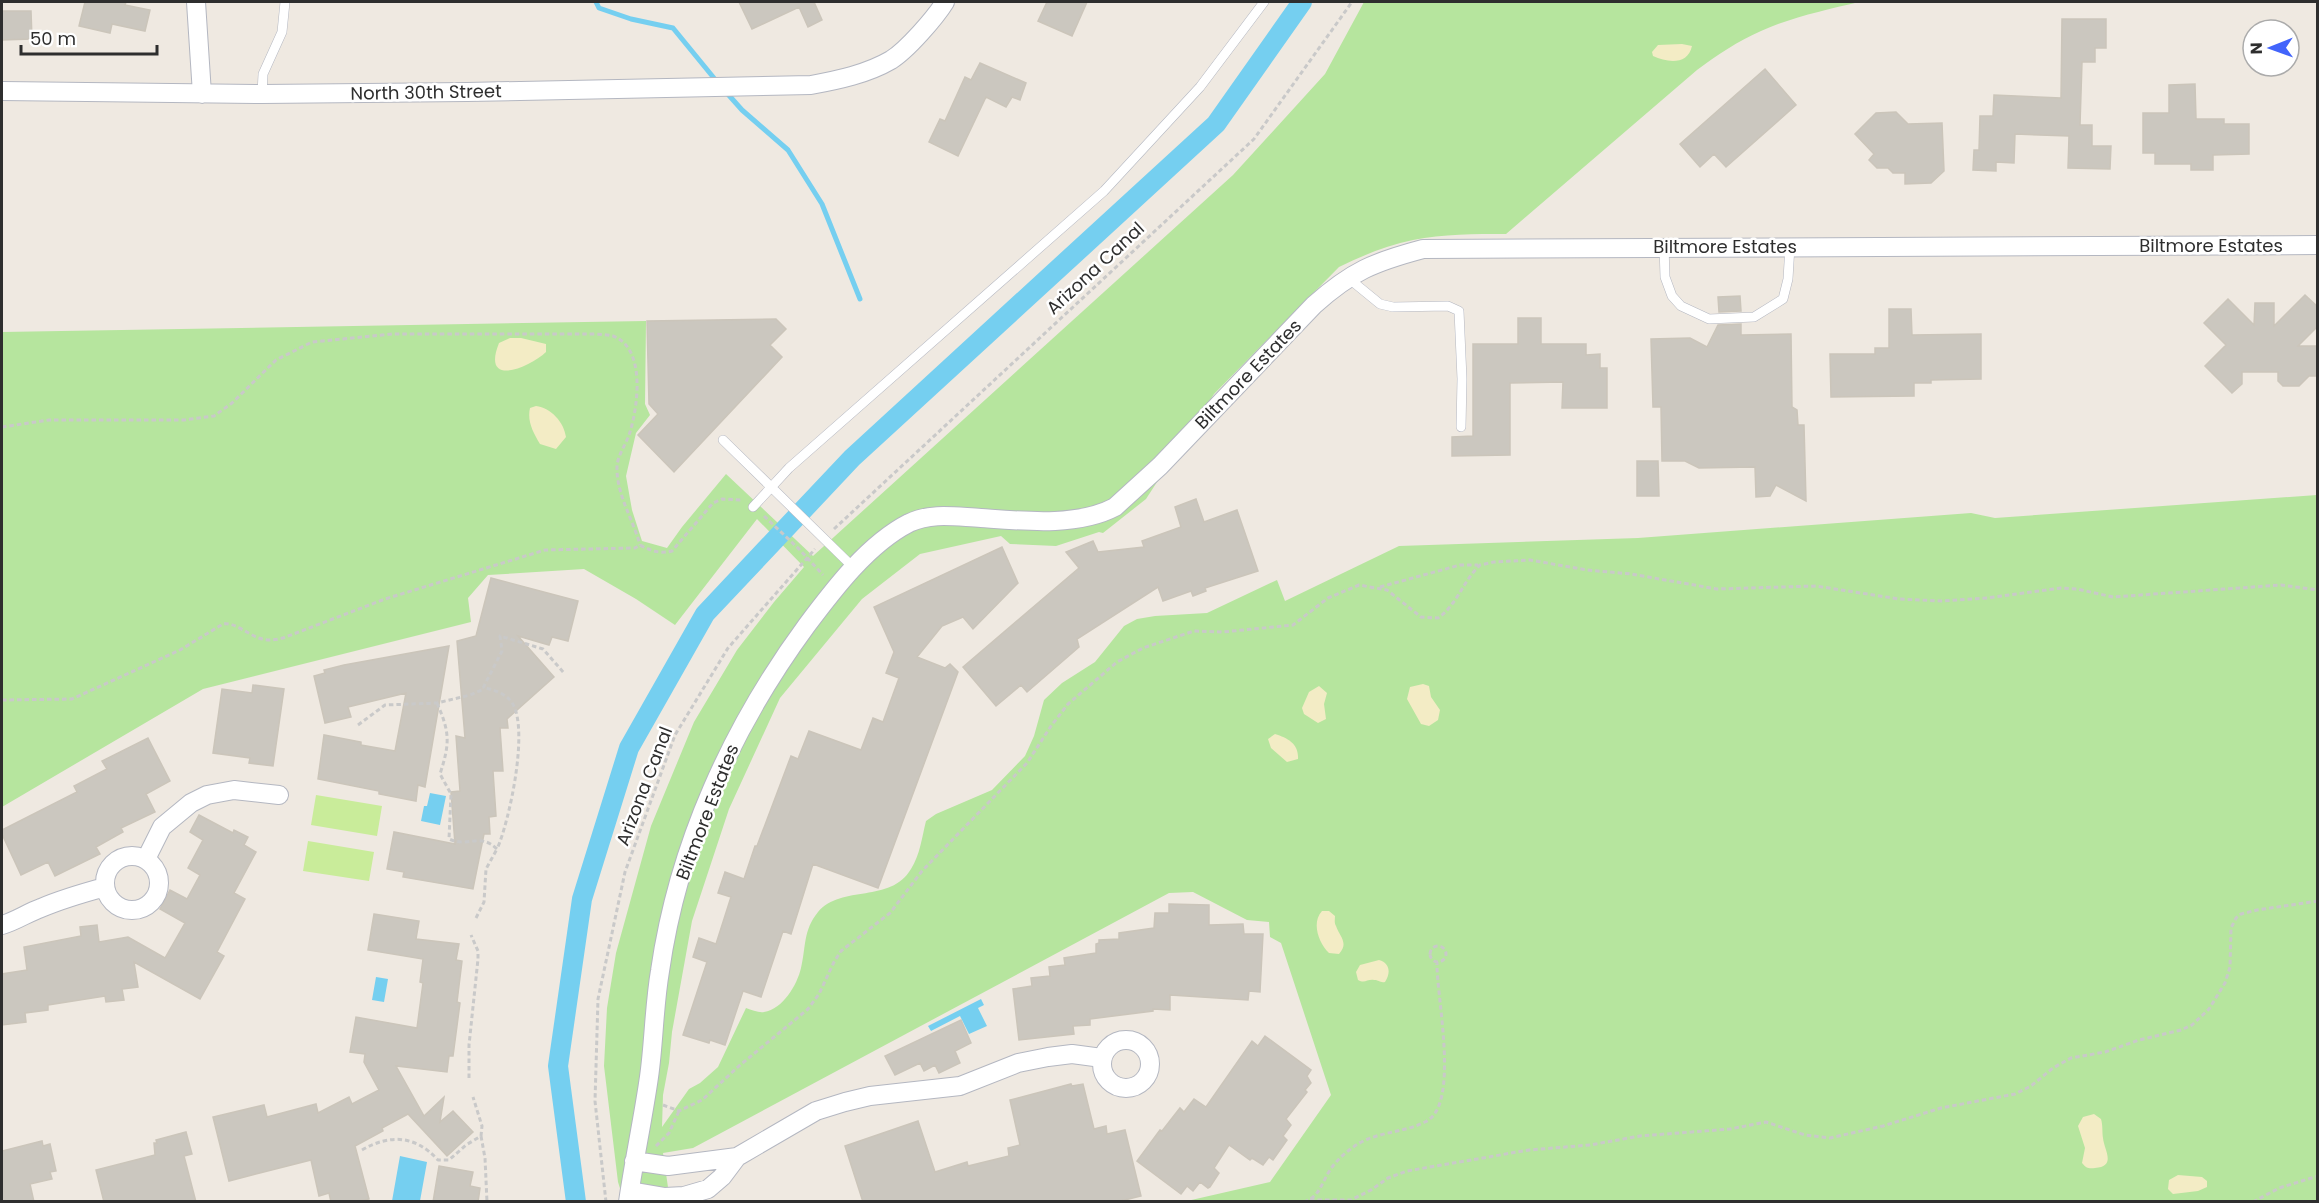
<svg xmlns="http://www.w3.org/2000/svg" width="2319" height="1203" viewBox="0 0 2319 1203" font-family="Poppins,sans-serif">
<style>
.green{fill:#b6e59e}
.sand{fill:#f3ecc5}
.pitch{fill:#c9ec9a}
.water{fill:#75cff0}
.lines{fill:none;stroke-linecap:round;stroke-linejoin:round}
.stream{stroke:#75cff0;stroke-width:5}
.canal{stroke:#75cff0;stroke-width:20}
.building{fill:#cbc7bf;stroke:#cbc5ba;stroke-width:1.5}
.lane-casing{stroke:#b4b7c1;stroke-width:10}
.street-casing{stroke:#b4b7c1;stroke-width:20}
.path{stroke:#c9c9c9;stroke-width:3;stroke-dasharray:4.5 3;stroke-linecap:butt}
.lane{stroke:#fff;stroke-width:9}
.street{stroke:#fff;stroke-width:18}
.labels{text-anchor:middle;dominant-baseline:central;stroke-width:5;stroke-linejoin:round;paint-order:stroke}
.street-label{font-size:18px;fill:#2e2e2e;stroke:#fff}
</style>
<rect width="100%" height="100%" fill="#efe9e1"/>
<path class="green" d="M1364 2H1859C1826 10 1792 17 1761 31 1738 41 1717 55 1697 70L1506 234C1475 234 1443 234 1413 240 1387 245 1362 256 1339 267L1214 394 1146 499 1103 533 1099 532 1056 546 1010 544 1001 536 920 554 862 599 780 698 729 809 692 921 672 1032 669 1063 663 1095 662 1127 689 1089 700 1083 718 1067 746 1008C752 1010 759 1013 764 1012 783 1009 797 985 801 968 806 948 803 930 818 912 842 884 890 904 911 869 920 855 922 837 926 821L936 814 992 790 1025 756 1034 736 1044 700 1062 683 1095 662 1124 626 1137 619 1155 616 1207 613 1277 580 1285 601 1399 546 1638 538 1971 513 1995 518 2317 495V1201H1187L1270 1182 1331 1095 1281 943 1270 937 1269 922 1247 920 1193 892 1169 893 693 1148 663 1153 670 1201H624L618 1182 604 1066 607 1008 616 953 651 826 694 722 737 650 774 602 804 567 757 519 675 625 636 599 584 569 488 575 468 598 471 622 203 689 2 807V332L646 321 645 404 650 415 636 433 626 476 632 510 642 541 667 548 682 527 726 474 813 556 1233 175 1325 74Z"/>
<path class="sand" d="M1682 44 1692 46C1688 65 1668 63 1653 56L1652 52 1658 45Z
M510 338H521L546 344V352C529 368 481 388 499 343Z
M536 406C551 408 564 422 566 437L556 449 540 444C533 432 527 421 530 408Z
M1423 684 1429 686 1431 697 1440 710 1438 720 1429 726 1421 724 1407 699 1410 687Z
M1319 686 1327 693 1324 704 1326 719 1318 723 1304 714 1302 708 1309 692Z
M1275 734C1288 738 1299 744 1298 759L1287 762 1271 748 1268 739Z
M1322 911H1329L1335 916C1335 919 1334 923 1336 926 1340 937 1349 943 1339 954L1329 953C1319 943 1311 923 1322 911Z
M1379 960C1390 963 1391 973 1385 982 1380 983 1379 980 1374 980 1367 979 1365 984 1358 980L1356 972 1360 965Z
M2094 1114 2101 1119C2103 1126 2102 1132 2103 1138 2104 1150 2117 1166 2095 1168 2089 1169 2086 1168 2082 1163L2085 1148 2078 1126 2083 1117Z
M2178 1175 2202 1177 2207 1181V1187L2198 1191 2173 1194 2168 1189 2169 1180Z"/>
<path class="pitch" d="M316 795 382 806 377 836 311 825Z
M308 841 374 852 369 881 303 871Z"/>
<path class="water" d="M430 793 446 796 440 825 421 821 424 806H427Z
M376 977 388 979 384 1002 372 1000Z
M981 999 984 1005 978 1008 987 1026 969 1034 960 1016 931 1031 928 1026Z
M400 1156 427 1162 420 1201H392Z"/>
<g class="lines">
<path class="stream" d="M596 2 599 8 631 19 673 28 718 83
M726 92 742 110 788 150 822 204 860 299"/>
<path class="canal" d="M576 1202 558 1066 582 899 629 748 705 614 852 458 1216 124 1302 2"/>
</g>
<path class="building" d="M85 2H126L125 5 150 10 145 31 112 24 110 33 79 26Z
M739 2H814L822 20 808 27 799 7 752 29Z
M1047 2H1087L1072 36 1038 21Z
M2 11H31L32 39 2 40Z
M2062 19H2106V48H2095V62H2082L2080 125H2092V146H2111L2110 169 2068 168 2069 136 2015 134 2014 163 1996 162V171L1973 170 1974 150H1979L1980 116H1993L1994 95 2061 98Z
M980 63 1026 83 1020 100 1012 97 1006 107 986 97 958 156 929 142 940 119 945 121 965 77 971 80Z
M1765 69 1796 105 1726 167 1714 154 1700 167 1680 144Z
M2195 84 2196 119H2224V124H2249V154L2213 155V170H2191V164H2155V153H2143V113H2169V85Z
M1896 112 1908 124 1942 123 1944 171 1931 183 1905 184V173H1893L1888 168H1877L1869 160 1874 154 1855 134 1876 113Z
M2305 295 2318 307V326L2298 346H2318V376H2309L2299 386H2283L2278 381V372H2242V384L2232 393 2205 366 2226 345 2204 323 2228 299 2254 325 2255 303H2274V326Z
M1740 296 1741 311 1719 312 1718 297Z
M1889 309H1911L1912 335 1981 334V379L1931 380V383H1914V396L1831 397 1830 354H1875V348H1889Z
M1518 318H1541V344H1586V355L1600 354V368H1607V408H1562L1563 382 1510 383V455L1452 456V437L1473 436V344H1518Z
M776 319 786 329 770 345 782 357 674 472 638 435 658 414 649 404 647 321Z
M1741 324V335L1791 334 1792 407 1797 410 1798 425H1804L1806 501 1776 485 1770 496 1756 497 1755 467 1699 468 1685 461H1662L1661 407H1653L1651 339 1690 338 1707 347 1718 325Z
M1637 461H1658L1659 496H1637Z
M1196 499 1204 522 1237 510 1258 571 1205 588 1206 591 1193 596 1191 591 1163 601 1158 587 1077 639 1079 647 1027 692 1021 685 996 706 963 667 1079 568 1066 552 1093 541 1098 552 1144 547 1142 541 1181 527 1175 507Z
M1002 547 1018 583 973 629 963 617 942 626 917 657 945 668 950 664 958 672 878 888 813 864 791 934 783 931 761 997 743 991 725 1045 710 1040 709 1043 683 1035 707 962 693 957 699 938 716 944 731 897 718 893 725 872 744 879 755 846H757L791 756 798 759 809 731 861 750 873 718 883 722 899 678 886 673 894 652 874 607Z
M491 578 578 601 568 641 552 637 549 645 518 636 554 677 507 719 508 728H500L503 771H493L496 816 489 817 490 834H484L473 889 403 877 404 872 387 869 394 832 455 844 451 792 460 791 456 736 465 738 457 641 476 636Z
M449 646 425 787 418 785 416 801 379 794V791L318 779 324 735 361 742V745L395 751 406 693 348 707 351 717 325 723 314 676 325 673 324 670 344 665Z
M253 685 284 689 273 766 249 763 250 758 213 753 222 689 252 693Z
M148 738 170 781 146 794 155 812 121 828 123 832 96 847 100 854 55 876 48 862 21 875 2 834V830L77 792 74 786 107 769 102 761Z
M199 815 233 833 234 830 248 837 244 845 256 852 234 893 245 899 217 952 224 956 200 999 134 962 138 987 122 989 124 1000 106 1002 105 996 48 1005V1010L25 1013 26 1022 2 1025V974L27 970 24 947 81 936 80 927 97 925 99 942 128 937 165 958 185 923 160 909 170 890 187 899 200 875 188 868 203 840 190 832Z
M1169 904 1209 905V925L1243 924 1244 934H1263L1260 992 1249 991 1248 1000 1170 995V1010L1153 1009V1011L1090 1019V1025L1073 1026 1074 1034 1019 1040 1013 989 1032 986 1031 978 1050 976 1049 967 1065 965 1064 958 1096 953V944L1099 943V940L1119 939V933L1154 928 1155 913H1169Z
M374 914 419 921 416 939 459 944 456 960 462 961 457 1002 460 1003 453 1056H449L447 1072 396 1066 424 1116 444 1097 440 1122 453 1111 473 1132 447 1156 408 1114 382 1128 383 1131 355 1146 369 1199 358 1202H331L329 1193 319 1196 311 1160 229 1181 213 1117 264 1105 267 1117 316 1104 318 1113 349 1097 352 1104 379 1090 364 1062 365 1054 350 1052 356 1017 417 1028 423 983 420 982 423 959 368 950Z
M961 1020 971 1043 955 1051 960 1063 939 1073 935 1065 924 1071 920 1063 895 1075 885 1056Z
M1265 1036 1311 1070 1307 1076 1311 1083 1305 1090 1307 1092 1286 1119 1291 1125 1283 1136 1287 1140 1273 1160 1269 1157 1263 1165 1252 1158 1250 1160 1229 1145 1214 1168 1219 1173 1210 1187 1208 1188 1200 1182 1193 1191 1187 1186 1181 1194 1137 1161 1160 1130 1162 1131 1180 1108 1184 1112 1194 1099 1206 1107 1252 1041 1258 1046Z
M1071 1084 1072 1086 1083 1084 1094 1129 1106 1126 1107 1134 1125 1130 1141 1196 1117 1202H863L845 1146 918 1121 935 1172 967 1162 968 1166 1009 1156 1008 1148 1020 1145 1010 1100Z
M186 1132 192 1154 184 1156 196 1202H104L96 1170 155 1155 154 1143H157L156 1140Z
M42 1141 43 1146 50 1144 56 1171 50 1172 52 1179 30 1184 34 1202H2V1151Z
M439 1166 473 1172 470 1186 480 1188 478 1202H433Z"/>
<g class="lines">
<defs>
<path id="lane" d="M262 94 263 74 282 32 285 2
M1664 246 1665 277 1672 296 1681 306 1709 319 1754 317 1783 299 1788 279 1790 246
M1347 277 1380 304 1393 307 1448 306 1459 311 1462 379 1461 427
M723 440 855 569
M753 507 789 468 1104 191 1200 87 1264 2"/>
<path id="street" d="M196 2 202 94
M2 91 262 94 467 92 811 85C838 80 867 74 891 60 907 50 935 18 945 2
M105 883a27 27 0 1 1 54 0a27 27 0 1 1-54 0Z
M146 859 162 827 191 803 207 795 234 790 279 795
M2 925C16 921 27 913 41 908 62 899 83 893 105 887
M1102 1064a24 24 0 1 1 48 0a24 24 0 1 1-48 0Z
M634 1161 668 1166 737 1157
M630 1191 665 1197 684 1196 708 1189 722 1177 737 1157 816 1111 845 1102 870 1096 960 1086 1018 1063 1048 1057 1072 1054 1102 1058
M628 1202C634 1160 643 1119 649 1077 654 1042 654 1006 660 971 678 845 732 727 807 625 834 589 868 544 909 523 932 512 957 517 981 518 1023 521 1077 527 1115 507L1160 466 1314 305C1352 271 1374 262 1423 249L2318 245"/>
</defs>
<use href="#lane" class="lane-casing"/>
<use href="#street" class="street-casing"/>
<path class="path" d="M2 427 49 420H184L214 416 232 403 276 360 312 342 392 334H585C593 334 605 334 613 336 646 348 638 406 630 432 627 443 618 454 617 466 616 494 633 519 640 545
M764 516 799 549 823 575
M834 529 1254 139 1352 2
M1380 587 1460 565H1478
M2 700 72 699 180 650 223 624C235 622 247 634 259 638 267 641 275 640 283 638L385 599 545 550 635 548 640 545C651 551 660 554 672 551L713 503 722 499 742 500
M437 703C450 733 450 743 440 774L451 794 449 839C468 848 479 832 497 849 509 823 532 720 509 699 502 692 492 690 483 687
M358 725 385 705 437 703 470 695 482 690 502 651 500 636 543 649 564 673
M476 918 484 902 486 869 497 849
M1430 954a8 8 0 1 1 16 0a8 8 0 1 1-16 0Z
M469 1078V1045L478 959V951L471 935
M663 1105 679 1111 702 1100 739 1066 808 1009 819 994 834 962 841 951 890 913 922 871 1027 763 1051 726 1068 704 1117 662 1143 648 1194 631 1223 632 1293 625 1328 598 1359 585 1387 590 1421 617 1438 618C1457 605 1463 581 1480 565L1494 562 1530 560 1587 570 1631 574 1717 589 1816 586 1899 599 1941 601 1987 598 2061 588 2077 589 2113 597 2281 585 2318 590
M481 1136 485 1158 487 1202
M656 1146 669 1133 679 1111
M362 1150C390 1134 415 1135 438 1160H449L466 1145 481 1136 482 1126 473 1097
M1310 1200H1351L1371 1190 1388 1178 1407 1171 1529 1150 1590 1145 1640 1136 1730 1129 1766 1122 1805 1135 1830 1138 1883 1126 1941 1108 2015 1094 2031 1086 2053 1068 2071 1058 2105 1052 2139 1040 2181 1030 2192 1025 2209 1009 2225 983 2230 967 2231 928 2236 918 2241 914 2257 910 2318 901
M606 1202 595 1101 598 999 625 872 675 735 728 648 815 549
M1304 1202C1318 1197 1321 1186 1327 1175 1333 1164 1342 1155 1352 1148 1374 1131 1401 1134 1425 1122 1461 1106 1436 996 1437 962
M2253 1202 2279 1188 2318 1176"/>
<use href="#lane" class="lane"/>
<use href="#street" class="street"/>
</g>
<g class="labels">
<g class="street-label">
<text transform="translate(426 92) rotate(-1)">North 30th Street</text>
<text x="2211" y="245">Biltmore Estates</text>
<text x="1725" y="246">Biltmore Estates</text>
<text transform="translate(1095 268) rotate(-43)">Arizona Canal</text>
<text transform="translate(1248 374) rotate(-46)">Biltmore Estates</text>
<text transform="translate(644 786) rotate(-69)">Arizona Canal</text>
<text transform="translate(707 812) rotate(-69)">Biltmore Estates</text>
</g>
</g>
<rect width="2319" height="1203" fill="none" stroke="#2e2e2e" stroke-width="6"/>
<g transform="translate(2271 48) rotate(269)"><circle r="28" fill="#ffffff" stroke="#ababab" stroke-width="1.5"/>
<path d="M0-4.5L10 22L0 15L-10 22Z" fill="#4264fb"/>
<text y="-9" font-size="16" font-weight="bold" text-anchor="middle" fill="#2e2e2e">N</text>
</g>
<path d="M21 45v9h136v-9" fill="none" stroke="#2e2e2e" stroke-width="3"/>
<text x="30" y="45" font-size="18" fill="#2e2e2e" stroke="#ffffff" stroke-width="4.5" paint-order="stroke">50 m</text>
</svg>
